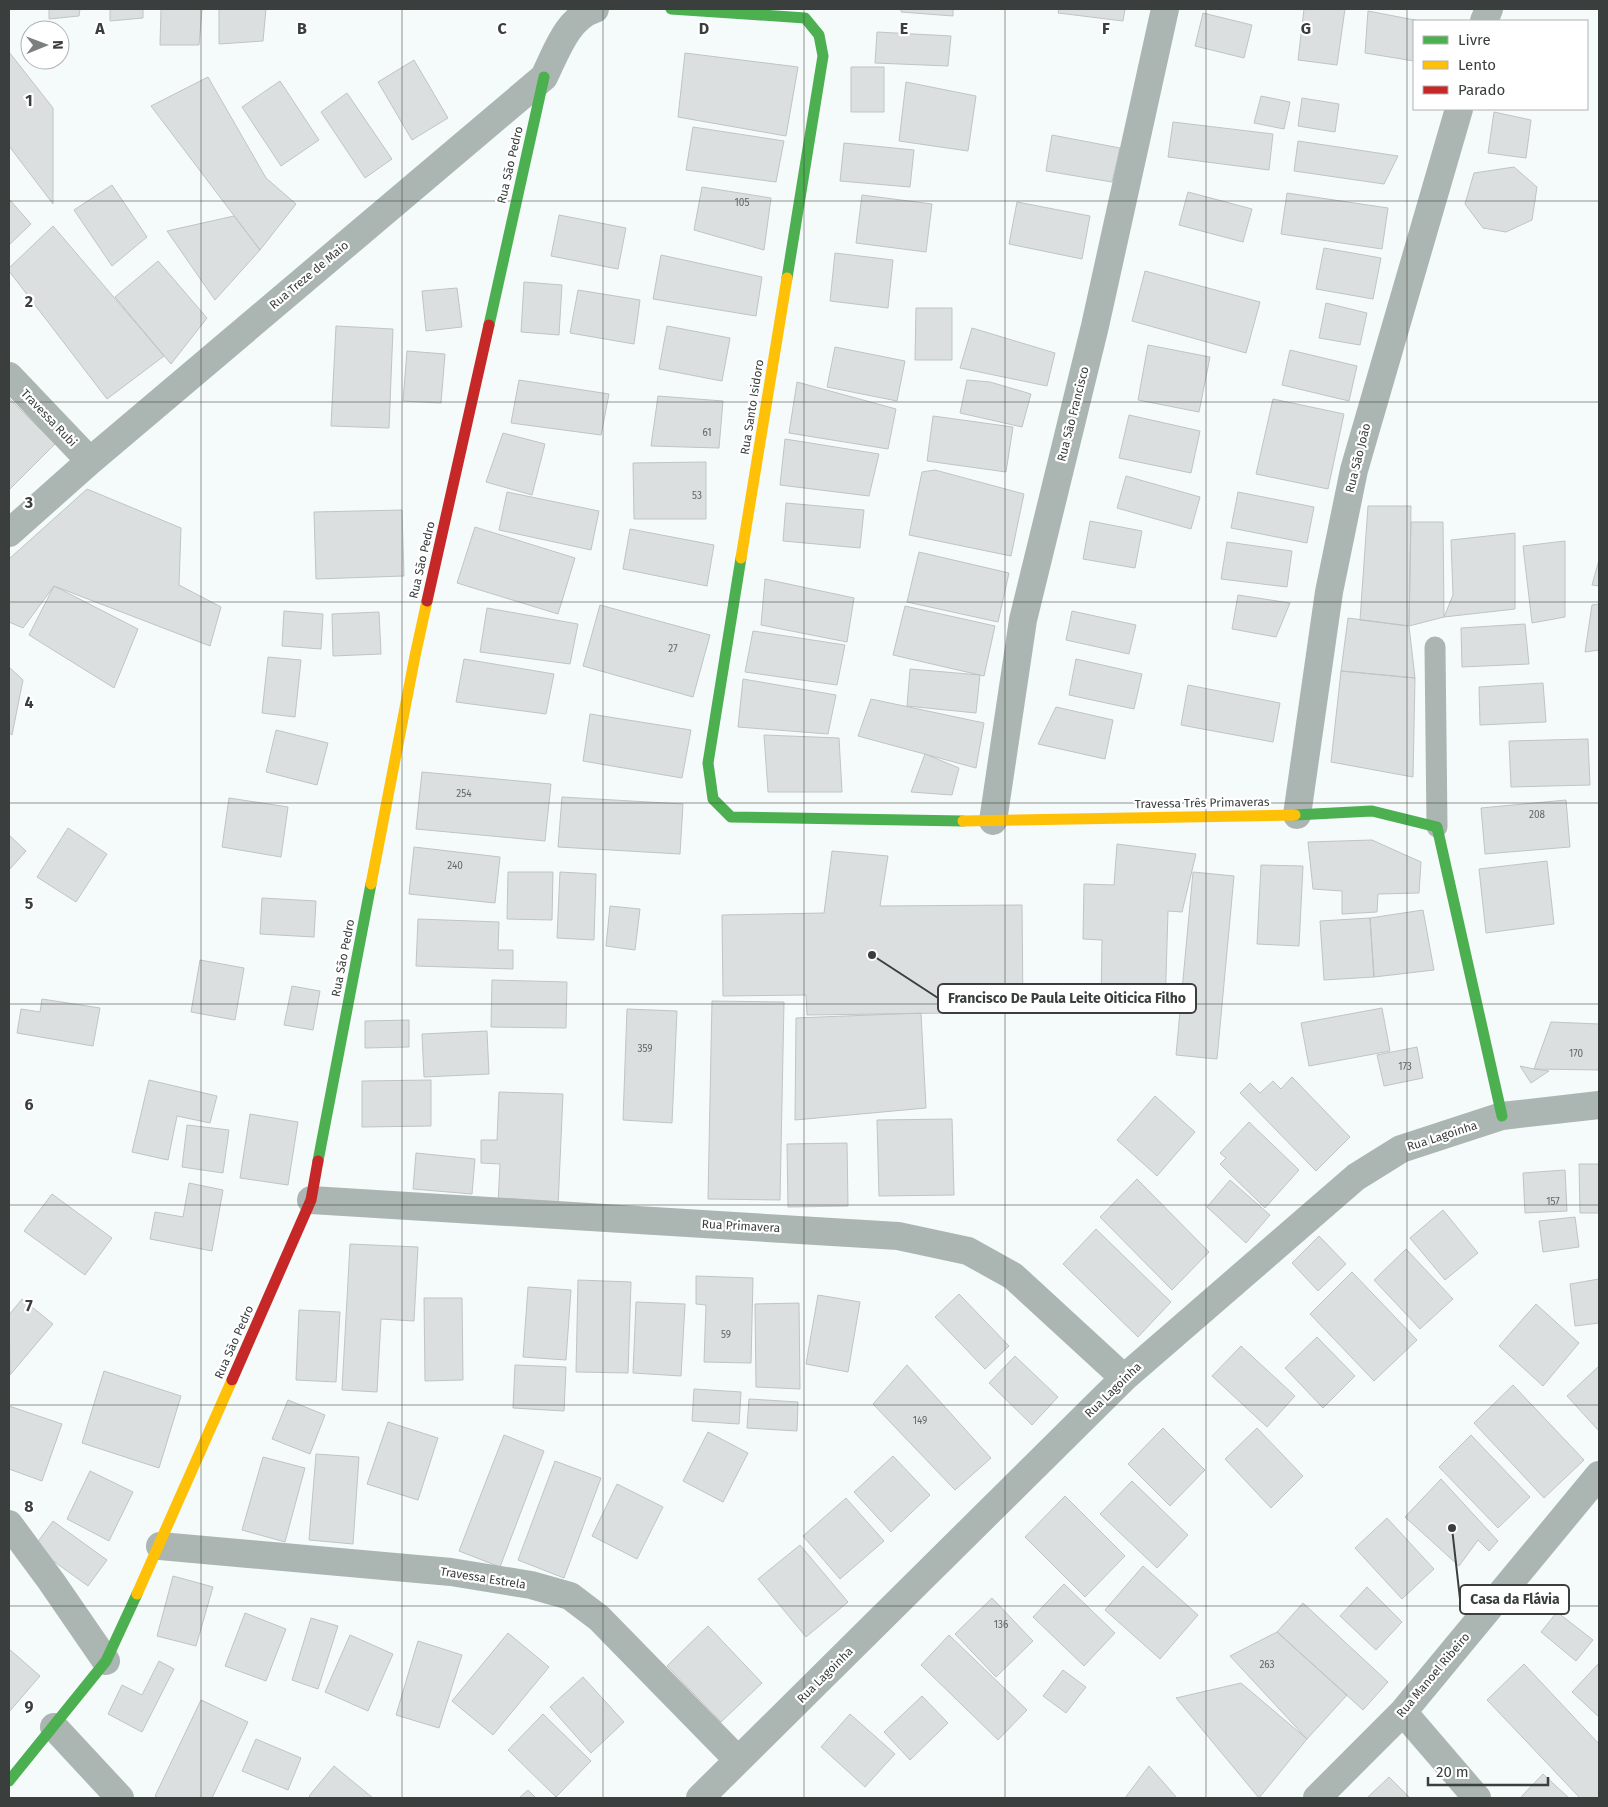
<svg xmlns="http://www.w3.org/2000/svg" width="1608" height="1807" viewBox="0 0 1608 1807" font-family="'Fira Sans',sans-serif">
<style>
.building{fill:#dbdfdf;stroke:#c0c4c4}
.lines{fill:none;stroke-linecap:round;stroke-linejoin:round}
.lane{stroke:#abb5b1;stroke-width:21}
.street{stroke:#abb5b1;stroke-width:28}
.fast{stroke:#4caf50;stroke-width:11}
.slow{stroke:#ffc107;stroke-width:11}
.jam{stroke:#c62828;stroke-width:11}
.grid{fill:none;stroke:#3a3e3d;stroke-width:1;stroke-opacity:0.55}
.labels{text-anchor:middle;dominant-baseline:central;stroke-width:4.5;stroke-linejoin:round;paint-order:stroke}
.number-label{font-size:10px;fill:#646867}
.street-label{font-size:12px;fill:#3a3e3d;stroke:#fff}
.grid-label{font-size:16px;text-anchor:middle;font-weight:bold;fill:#3a3e3d;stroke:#fff;stroke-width:4.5;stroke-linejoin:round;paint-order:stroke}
.leader{fill:none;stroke:#3a3e3d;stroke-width:2}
.callout-dot{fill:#3a3e3d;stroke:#fff;stroke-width:2}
.callout{fill:#fff;stroke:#3a3e3d;stroke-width:2}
.callout-label{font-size:14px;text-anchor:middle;font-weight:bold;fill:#3a3e3d}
</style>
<rect width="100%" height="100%" fill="#f5fafa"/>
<path class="building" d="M49 9H80L79 16 49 19Z
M110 9H143V18L110 21Z
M161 9H202L199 45H160Z
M219 9H266L263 41 219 44Z
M901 9H953V16L901 12Z
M1059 9H1125L1123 21 1058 13Z
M1304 9H1345L1337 65 1298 60Z
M1368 11 1420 21H1414V61L1365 53Z
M1203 13 1252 25 1244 58 1195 46Z
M877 32 951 36 948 66 875 63Z
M9 52 53 108V204L9 146Z
M685 53 798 67 786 136 678 117Z
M414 60 448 118 412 140 378 82Z
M851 67H884V112H851Z
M208 77 266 178 296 204 260 250 151 106Z
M280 81 319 140 281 166 242 107Z
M906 82 976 96 968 151 899 141Z
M347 93 392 159 365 178 321 112Z
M1261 96 1290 102 1284 129 1254 123Z
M1302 98 1339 104 1335 132 1298 126Z
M1494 112 1531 120 1526 158 1488 153Z
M1173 122 1273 134 1269 170 1168 157Z
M693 127 784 141 776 182 686 170Z
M1052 135 1120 148 1112 182 1046 171Z
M1298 141 1398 156 1384 184 1294 171Z
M844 143 914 150 910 187 840 181Z
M1514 167 1537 187 1532 220 1506 232 1483 228 1465 204 1474 173Z
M112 185 147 237 112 266 74 210Z
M702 187 771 198 764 250 694 230Z
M1188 192 1252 209 1243 242 1179 225Z
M1287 193 1388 208 1382 249 1281 234Z
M862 195 932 204 926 252 856 243Z
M9 199 31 224 9 245Z
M1017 202 1090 216 1082 259 1009 244Z
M559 215 626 228 618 269 551 256Z
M234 216 260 250 215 300 167 231Z
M53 226 164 356 107 399 9 271V268Z
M1324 248 1381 258 1373 299 1316 289Z
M835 253 893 260 888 308 830 301Z
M661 255 762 277 756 316 653 299Z
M158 261 207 318 171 364 115 297Z
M1145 271 1260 302 1246 353 1132 321Z
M524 282 562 285 559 335 521 332Z
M457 288 462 327 426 331 422 291Z
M578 290 640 300 634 344 570 333Z
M1326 303 1367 313 1360 345 1319 338Z
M916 308H952V360H915Z
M336 326 393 329 389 428 331 426Z
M667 326 730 338 722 381 659 369Z
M972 328 1055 353 1047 386 960 368Z
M1148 345 1210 357 1199 412 1138 400Z
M835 347 905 361 897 401 827 387Z
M1290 350 1357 366 1349 401 1282 385Z
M407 351 445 354 441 403 403 401Z
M519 380 609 394 601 435 511 423Z
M967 380 990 382 1031 394 1022 427 960 413Z
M797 382 896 409 888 449 789 433Z
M658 396 723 401 719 448 651 446Z
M9 398 55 444 9 490Z
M1273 399 1344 414 1328 489 1256 474Z
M1129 415 1200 431 1191 473 1119 458Z
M933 416 1013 427 1006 472 927 461Z
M503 433 545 444 532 495 486 482Z
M785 439 879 454 869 496 780 485Z
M706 462V519H634L633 463Z
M935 470 1024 494 1011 556 909 535 922 472Z
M1126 476 1200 497 1191 529 1117 508Z
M87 489 181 528 179 585 221 607 210 646 54 586 23 628 9 622V559Z
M507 492 599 511 591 550 499 530Z
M1238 492 1314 507 1307 543 1231 528Z
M786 503 864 510 860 548 783 541Z
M1368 506H1411L1409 626 1360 620Z
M402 510 404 576 316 579 314 512Z
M1090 521 1142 531 1135 568 1083 559Z
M1411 522H1443L1444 617 1409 626Z
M475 527 575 558 558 614 457 583Z
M630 529 714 545 707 586 623 569Z
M1515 533V609L1444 617 1453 595 1451 540Z
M1565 541V617L1532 623 1523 546Z
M1227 542 1292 551 1287 587 1221 579Z
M919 552 1009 573 998 622 907 602Z
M1599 560V586L1592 585Z
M765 579 854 598 847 642 761 625Z
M54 586 138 629 114 688 29 635Z
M1238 595 1290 603 1276 637 1232 629Z
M1599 604V650L1585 652 1592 605Z
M600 605 710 635 693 697 583 666Z
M905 606 995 626 984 676 893 655Z
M487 608 578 624 570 664 480 652Z
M284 611 323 614 321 649 282 646Z
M1072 611 1136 625 1129 654 1066 640Z
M379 612 381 654 333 656 332 614Z
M1348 618 1409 626 1415 678 1341 671Z
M1525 624 1529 664 1462 667 1461 628Z
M753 631 845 645 837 685 745 672Z
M268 657 301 660 295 717 262 713Z
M464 659 554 674 546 714 456 702Z
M1076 659 1142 674 1134 709 1069 695Z
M9 667 23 680 12 735 9 733Z
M910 669 980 675 976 713 907 706Z
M1341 671 1415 678 1413 777 1331 762Z
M743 679 836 695 828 734 738 727Z
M1543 683 1546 722 1480 725 1479 687Z
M1188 685 1280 703 1273 742 1181 725Z
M871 699 984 723 976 768 858 736Z
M1056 707 1113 720 1105 759 1038 744Z
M590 714 691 730 682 778 583 761Z
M276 730 328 743 317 785 266 772Z
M764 735 839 738 842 792H768Z
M1588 739 1590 785 1511 787 1509 741Z
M925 754 959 768 952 795 911 792Z
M422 772 551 784 545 841 416 829Z
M562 797 683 804 680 854 558 847Z
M229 798 288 807 281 857 222 847Z
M1566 800 1570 847 1485 854 1481 808Z
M68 828 107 854 76 902 37 877Z
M9 835 26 851 9 870Z
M1372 840 1421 862 1419 893 1378 894 1377 912 1342 914V891L1313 889 1308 842Z
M1117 844 1196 854 1182 912 1168 911 1165 1010 1101 1008 1102 940 1083 939 1084 884 1114 885Z
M414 847 500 857 495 903 409 894Z
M832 851 888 856 880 906 1022 905 1023 1012 807 1015 806 995 723 996 722 915 824 913Z
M1547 861 1554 924 1486 933 1479 869Z
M1261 865 1303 866 1299 946 1257 944Z
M508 872H553L552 920 507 919Z
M560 872 596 874 594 940 557 938Z
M1193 872 1234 876 1217 1059 1176 1055Z
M262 898 316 901 314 937 260 934Z
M610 906 640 909 635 950 606 946Z
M1423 910 1434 970 1374 977 1370 918Z
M1370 918 1374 977 1324 980 1320 921Z
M418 919 499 922 498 950H513V969L416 966Z
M200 960 244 968 235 1020 191 1012Z
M492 980 567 982 566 1028 491 1027Z
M292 986 320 991 313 1030 284 1025Z
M42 999 100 1008 93 1046 17 1033 21 1009 40 1012Z
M712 1001 784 1002 780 1200 708 1199Z
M1382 1008 1390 1051 1309 1066 1301 1023Z
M627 1009 677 1011 672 1123 623 1120Z
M921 1013 926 1108 795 1120 796 1018Z
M409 1020V1047L365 1048V1021Z
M1551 1022 1599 1024V1070L1534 1069Z
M487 1031 489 1074 424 1077 422 1034Z
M1417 1047 1423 1078 1384 1086 1377 1055Z
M1520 1066 1534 1069 1549 1071 1531 1083Z
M1292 1077 1350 1137 1316 1171 1240 1093 1250 1083 1260 1093 1273 1081 1281 1089Z
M149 1080 217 1096 210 1123 177 1116 168 1160 132 1152Z
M431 1080V1126L362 1127V1081Z
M499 1092 563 1094 558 1207 498 1204 500 1164 481 1163V1140H497Z
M1155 1096 1195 1132 1157 1176 1117 1140Z
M250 1114 298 1122 288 1185 240 1178Z
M952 1119 954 1195 879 1196 877 1120Z
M1249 1122 1299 1170 1265 1208 1220 1164 1226 1158 1220 1153Z
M187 1125 229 1130 223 1173 182 1167Z
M847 1143 848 1206 788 1207 787 1144Z
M416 1153 475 1159 472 1194 413 1189Z
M1579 1164H1599V1213H1580Z
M1565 1170 1567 1211 1525 1213 1523 1173Z
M1137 1179 1209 1252 1172 1290 1100 1217Z
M1230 1180 1270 1215 1246 1243 1207 1207Z
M189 1183 223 1190 212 1251 150 1239 155 1212 183 1217Z
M52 1194 112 1238 85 1275 24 1231Z
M1443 1210 1478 1253 1445 1280 1410 1238Z
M1575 1217 1579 1247 1543 1252 1539 1221Z
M1096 1229 1171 1302 1138 1337 1063 1264Z
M1319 1236 1346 1264 1318 1291 1292 1263Z
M350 1244 418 1247 414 1321 381 1319 377 1392 342 1390Z
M1406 1249 1453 1299 1420 1329 1374 1280Z
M1352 1272 1417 1340 1374 1381 1310 1314Z
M696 1276 753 1278 751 1363 704 1362 706 1305 696 1304Z
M1599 1279V1323L1575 1326 1570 1284Z
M578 1280 631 1282 628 1373 576 1372Z
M528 1287 571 1290 566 1360 523 1357Z
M959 1294 1009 1346 985 1369 935 1317Z
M818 1295 860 1302 848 1372 806 1364Z
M424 1298H462L463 1380 425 1381Z
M22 1299 53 1324 10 1375 9 1315Z
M636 1302 685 1304 681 1376 633 1373Z
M799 1303 800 1389 756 1387 755 1304Z
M1536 1304 1579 1343 1543 1386 1499 1346Z
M299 1310 340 1312 336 1382 296 1380Z
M1317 1337 1355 1376 1323 1408 1285 1368Z
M1241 1346 1295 1396 1267 1427 1212 1376Z
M1015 1356 1058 1397 1032 1425 989 1383Z
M515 1365 566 1367 564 1411 513 1408Z
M907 1365 991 1458 955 1490 873 1404Z
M1599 1366V1431L1567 1396Z
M104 1371 181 1396 159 1468 82 1443Z
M1513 1385 1584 1460 1544 1498 1474 1423Z
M694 1389 741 1392 739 1424 692 1421Z
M749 1399 798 1402 797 1431 747 1428Z
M288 1400 325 1415 310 1454 272 1439Z
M9 1406 62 1424 42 1481 9 1469Z
M388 1422 438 1438 418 1500 367 1484Z
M1163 1428 1205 1470 1170 1506 1128 1464Z
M1257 1428 1303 1476 1271 1508 1225 1459Z
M708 1432 748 1453 723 1502 683 1481Z
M504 1435 544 1451 500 1567 459 1551Z
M1471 1435 1530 1497 1498 1528 1439 1467Z
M316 1454 359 1457 353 1544 309 1540Z
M893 1456 930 1495 891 1532 854 1492Z
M263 1457 305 1468 285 1542 242 1530Z
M555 1461 601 1478 564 1578 518 1560Z
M90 1471 133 1492 109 1541 67 1519Z
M1441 1479 1498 1541 1489 1551 1478 1540 1459 1566 1405 1517Z
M1132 1481 1188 1535 1157 1568 1100 1514Z
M617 1484 663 1507 637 1559 592 1536Z
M1065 1496 1125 1556 1085 1597 1025 1537Z
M846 1498 884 1541 840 1579 803 1536Z
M1387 1518 1434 1569 1402 1599 1355 1548Z
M53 1521 107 1560 88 1586 34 1547Z
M800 1545 848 1602 806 1637 758 1579Z
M1143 1566 1198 1615 1160 1659 1105 1610Z
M173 1576 213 1587 196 1646 157 1636Z
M1064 1584 1115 1633 1084 1666 1033 1617Z
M1367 1587 1402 1622 1376 1650 1340 1616Z
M992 1598 1033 1641 996 1677 955 1634Z
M1303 1603 1388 1682 1363 1710 1277 1632Z
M1557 1612 1593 1640 1576 1661 1541 1632Z
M245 1613 286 1629 266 1681 225 1666Z
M311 1618 338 1626 318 1689 292 1680Z
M708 1626 762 1683 721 1722 667 1666Z
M1277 1632 1347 1695 1307 1739 1230 1656Z
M508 1633 549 1667 493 1735 452 1701Z
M350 1635 393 1654 368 1711 325 1692Z
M949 1635 1027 1710 998 1740 921 1665Z
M418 1641 462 1655 439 1728 396 1715Z
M9 1649 40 1676 9 1712Z
M159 1661 174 1669 142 1732 108 1714 122 1685 142 1695Z
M1599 1663V1717L1572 1692Z
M1524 1664 1599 1744V1798H1580L1487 1700Z
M1063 1670 1086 1687 1066 1713 1043 1696Z
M583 1677 624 1722 591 1753 550 1707Z
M1241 1683 1307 1739 1259 1798 1176 1698Z
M922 1696 948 1723 910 1760 884 1732Z
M201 1700 248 1722 212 1798H159L155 1796Z
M543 1714 591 1761 556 1797 508 1750Z
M850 1714 895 1754 865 1787 821 1747Z
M256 1739 301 1758 288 1790 242 1771Z
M334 1766 373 1798H311L309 1796Z
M1149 1766 1177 1798H1125Z
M1543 1774 1569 1798H1520Z
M1389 1777 1410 1798H1367Z
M528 1790 536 1798H519Z"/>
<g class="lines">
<path class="lane" d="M1435 647 1437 827"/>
<path class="street" d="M1484 21 1489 9
M9 376 90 461
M9 533 90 461 544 77C556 53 567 18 595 9
M1297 815 1329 592 1354 470 1459 109
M993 821 1023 620 1095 326 1165 9
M311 1200 898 1236 968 1251 1013 1276 1124 1378
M9 1524 51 1581 106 1661
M160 1546 451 1572 531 1585 570 1596 599 1618 738 1760
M1403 1712 1477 1798
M54 1727 120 1798
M700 1798 1124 1378 1356 1177 1401 1149 1502 1116 1599 1105
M1317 1798 1403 1712 1599 1475"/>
<path class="fast" d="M671 9 805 18 819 35 823 56 787 278
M489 325 544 77
M741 558 708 763 713 799 731 817 963 821
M1295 815 1372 811 1437 827 1502 1116
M318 1161 371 884
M9 1781 106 1661 137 1594"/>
<path class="slow" d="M741 558 787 278
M963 821 1295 815
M371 884 415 656 427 601
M137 1594 232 1380"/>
<path class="jam" d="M427 601 489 325
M232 1380 311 1200 318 1161"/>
</g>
<path class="grid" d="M201 9V1798M402 9V1798M603 9V1798M804 9V1798M1005 9V1798M1206 9V1798M1407 9V1798M9 201H1599M9 402H1599M9 602H1599M9 803H1599M9 1004H1599M9 1205H1599M9 1405H1599M9 1606H1599"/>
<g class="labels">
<g class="number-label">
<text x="742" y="203">105</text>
<text x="707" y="433">61</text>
<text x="697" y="496">53</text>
<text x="673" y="649">27</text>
<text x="464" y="794">254</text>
<text x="1537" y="815">208</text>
<text x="455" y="866">240</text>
<text x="645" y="1049">359</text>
<text x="1576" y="1054">170</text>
<text x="1405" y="1067">173</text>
<text x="1553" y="1202">157</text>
<text x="726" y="1335">59</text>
<text x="920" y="1421">149</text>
<text x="1001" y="1625">136</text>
<text x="1267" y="1665">263</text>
</g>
<g class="street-label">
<text transform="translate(510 165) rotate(-77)">Rua São Pedro</text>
<text transform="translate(309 275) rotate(-40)">Rua Treze de Maio</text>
<text transform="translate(752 407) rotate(-81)">Rua Santo Isidoro</text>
<text transform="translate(1073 414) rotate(-76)">Rua São Francisco</text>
<text transform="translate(49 418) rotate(46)">Travessa Rubi</text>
<text transform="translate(1358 458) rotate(-76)">Rua São João</text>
<text transform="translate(422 560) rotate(-77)">Rua São Pedro</text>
<text transform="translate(1202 803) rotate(-1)">Travessa Três Primaveras</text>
<text transform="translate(343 958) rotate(-79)">Rua São Pedro</text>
<text transform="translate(1442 1136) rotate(-18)">Rua Lagoinha</text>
<text transform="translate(741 1226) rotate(3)">Rua Primavera</text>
<text transform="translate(234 1342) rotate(-66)">Rua São Pedro</text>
<text transform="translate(1113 1390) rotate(-44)">Rua Lagoinha</text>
<text transform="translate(483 1578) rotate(9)">Travessa Estrela</text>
<text transform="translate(825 1675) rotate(-45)">Rua Lagoinha</text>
<text transform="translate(1433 1675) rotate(-50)">Rua Manoel Ribeiro</text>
</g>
</g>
<g class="grid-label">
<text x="100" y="34">A</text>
<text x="302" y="34">B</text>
<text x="502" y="34">C</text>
<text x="704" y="34">D</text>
<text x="904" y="34">E</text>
<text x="1106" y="34">F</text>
<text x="1306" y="34">G</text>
<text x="29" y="106">1</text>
<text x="29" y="307">2</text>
<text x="29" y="508">3</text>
<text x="29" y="708">4</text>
<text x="29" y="909">5</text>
<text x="29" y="1110">6</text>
<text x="29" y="1311">7</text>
<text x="29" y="1512">8</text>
<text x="29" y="1712">9</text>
</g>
<path class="leader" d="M872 955L938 998M1452 1528L1460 1599"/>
<g class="callout-dot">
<circle cx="872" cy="955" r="5"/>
<circle cx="1452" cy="1528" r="5"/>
</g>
<g class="callout">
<rect x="938" y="984" width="258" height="29" rx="5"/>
<rect x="1460" y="1585" width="109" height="29" rx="5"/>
</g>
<g class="callout-label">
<text x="1067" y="1003">Francisco De Paula Leite Oiticica Filho</text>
<text x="1515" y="1604">Casa da Flávia</text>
</g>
<rect width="1608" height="1807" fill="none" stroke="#3a3e3d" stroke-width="20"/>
<rect x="1413" y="20" width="175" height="90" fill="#ffffff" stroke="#b0b2b1"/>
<rect x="1423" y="36" width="25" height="8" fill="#4caf50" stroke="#b0b2b1"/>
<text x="1458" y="45" font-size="15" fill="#3a3e3d">Livre</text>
<rect x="1423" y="61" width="25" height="8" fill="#ffc107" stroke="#b0b2b1"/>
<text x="1458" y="70" font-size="15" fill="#3a3e3d">Lento</text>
<rect x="1423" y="86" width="25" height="8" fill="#c62828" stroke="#b0b2b1"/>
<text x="1458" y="95" font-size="15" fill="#3a3e3d">Parado</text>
<g transform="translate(45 45) rotate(89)"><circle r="24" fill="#ffffff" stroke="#b0b2b1"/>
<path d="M0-4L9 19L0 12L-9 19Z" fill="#7b807f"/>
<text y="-8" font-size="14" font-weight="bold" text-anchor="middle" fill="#3a3e3d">N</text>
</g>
<path d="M1428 1777v8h120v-8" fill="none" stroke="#3a3e3d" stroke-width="2.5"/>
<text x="1436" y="1777" font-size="15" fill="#3a3e3d" stroke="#ffffff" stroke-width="4" paint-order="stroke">20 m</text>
</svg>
